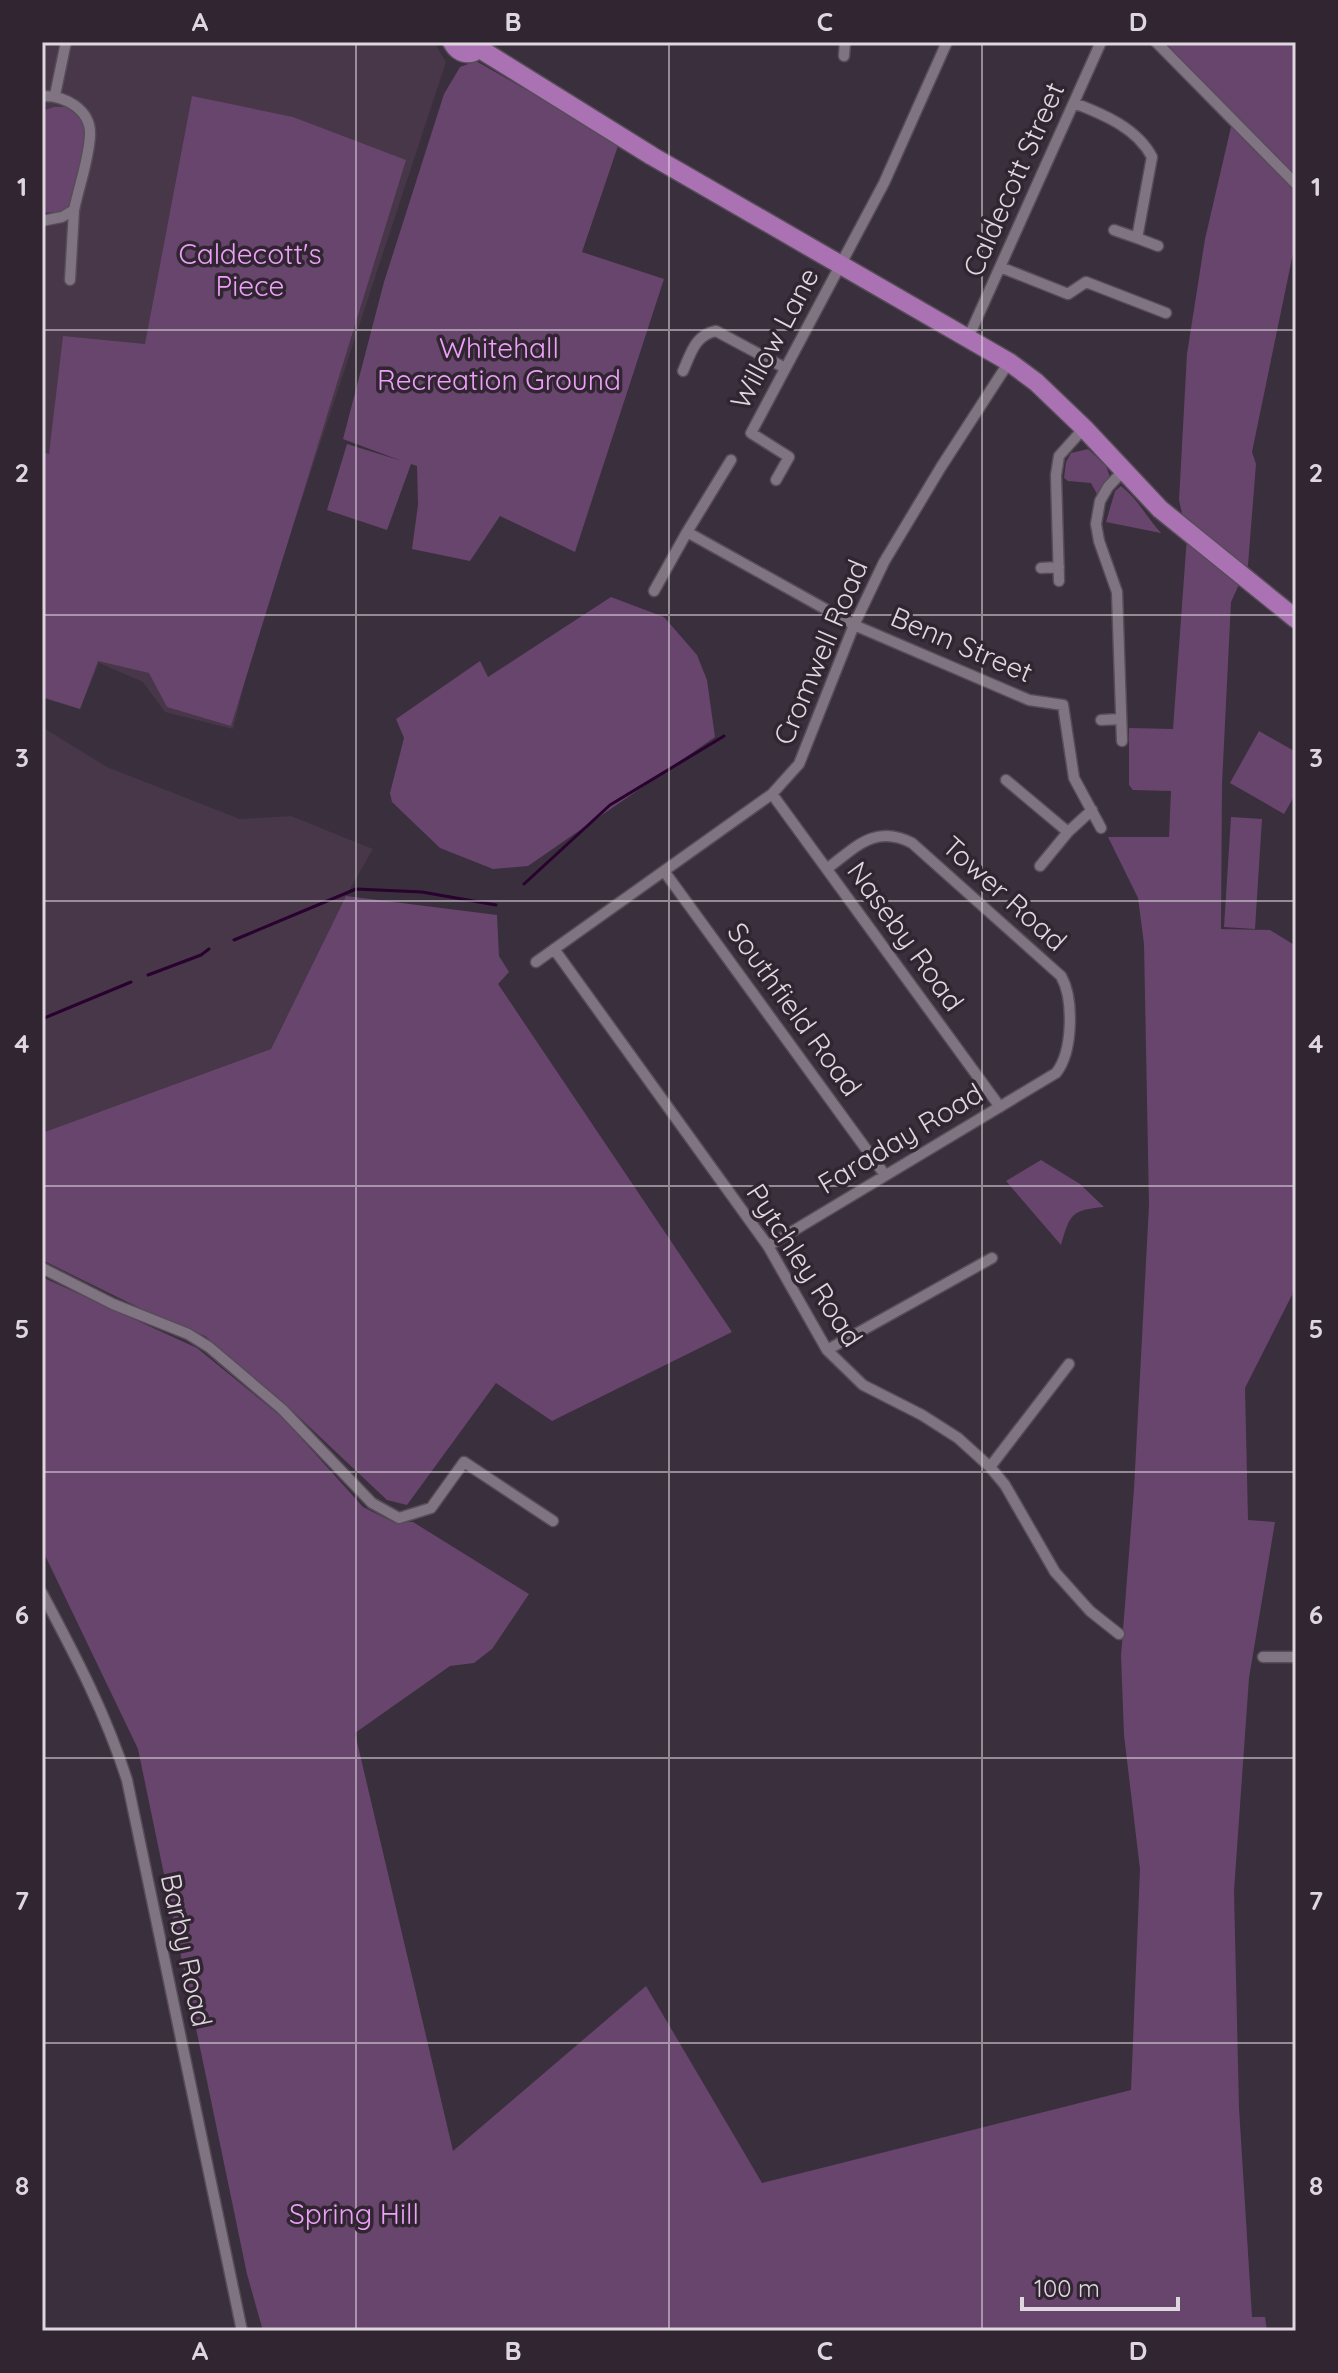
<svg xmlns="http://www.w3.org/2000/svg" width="1338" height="2373" viewBox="0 0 1338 2373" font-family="Quicksand,sans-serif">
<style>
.built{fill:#473749}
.green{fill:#68456d}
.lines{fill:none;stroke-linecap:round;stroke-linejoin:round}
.stream{stroke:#29022f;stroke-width:3}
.street-casing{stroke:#564d58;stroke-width:13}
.highway-casing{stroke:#564d58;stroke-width:21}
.street{stroke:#817482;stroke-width:10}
.highway{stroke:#aa72b3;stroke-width:18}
.grid{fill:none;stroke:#ded7df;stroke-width:2;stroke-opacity:0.55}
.labels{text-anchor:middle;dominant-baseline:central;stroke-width:7;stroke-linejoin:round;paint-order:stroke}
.street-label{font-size:28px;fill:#ded7df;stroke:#302531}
.park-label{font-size:28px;fill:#eca0f8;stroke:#302531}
.neatline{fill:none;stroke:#ded7df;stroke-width:3}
.grid-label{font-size:26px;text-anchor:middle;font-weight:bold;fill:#ded7df}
</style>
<rect width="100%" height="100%" fill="#3a2f3c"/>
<path class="built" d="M42 42H434L446 62 254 645 233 729 165 712 143 682 99 663 80 709 42 698Z
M42 727 107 767 240 819 291 816 373 849 346 896 271 1049 42 1133Z"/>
<path class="green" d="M1165 42H1296V239L1252 452 1256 464 1248 565 1231 602 1222 784 1221 929 1270 930 1296 946V1272L1292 1295 1245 1388 1248 1520 1275 1522 1249 1678 1234 1891 1239 2108 1252 2317H1265L1267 2331H263L247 2274 138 1749 42 1549V1277L197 1348 283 1418 363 1507 393 1522H413L529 1594 492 1649 474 1663 450 1666 355 1733 453 2151 646 1986 762 2183 1131 2090 1140 1869 1124 1735 1121 1656 1134 1489 1149 1205 1144 944 1138 898 1108 837H1169L1171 791 1133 790 1129 785V728L1173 729 1187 536 1179 500 1187 354 1205 239 1231 127 1239 120Z
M476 61 619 143 582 252 664 279 575 552 500 516 470 561 412 549 418 505 417 466 411 464 387 530 327 510 347 444 402 461 343 439 384 282 444 94 460 67Z
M192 96 293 117 406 160 231 726 167 707 149 673 98 661 80 709 42 697V452L49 454 63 336 145 344Z
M54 107H70L91 123 73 207C63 211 53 215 42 211V111Z
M1088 449 1106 466 1110 477 1098 496 1091 483 1068 481 1064 478 1066 462 1071 453Z
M1121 486C1138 499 1147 518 1161 533L1106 522 1115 491Z
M611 597 664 617 697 655 707 680 715 737 528 866 493 869 440 848 392 802 390 793 404 738 396 719 480 661 488 677Z
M1259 731 1296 752V793L1284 814 1230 783Z
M1231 817 1262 819 1255 929 1224 927Z
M346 896 497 915 499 956 509 972 498 984 732 1332 552 1421 496 1383 407 1505 387 1500 284 1403 205 1336 158 1317 42 1260V1133L271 1049Z
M1041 1160 1080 1184 1104 1207C1071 1210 1070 1214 1061 1245L1006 1181Z"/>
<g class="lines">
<path class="stream" d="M524 884 610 805 724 736
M234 940 356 889 422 892 496 905
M148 975 201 955 209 949
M42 1019 131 982"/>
<defs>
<path id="street" d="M1156 42 1296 184
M844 56 845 42
M55 95 66 42
M42 96C64 95 91 109 90 135 89 159 79 186 74 210L62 217 42 221
M1074 103C1103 114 1137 128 1152 157L1137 238 1158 246
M1114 230 1137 238
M1000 267 1068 294 1086 282 1166 313
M70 280 74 210
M969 336 1101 42
M683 371C691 353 695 335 716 331L785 368
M731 460 687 532 854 625 1029 700 1063 705 1074 778 1101 828
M776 480 789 457 751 433 884 183 947 42
M1041 568 1059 567
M1059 581 1056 475 1059 456 1084 428
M654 591 687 532
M1101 720 1121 719
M1122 741 1117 592 1099 541 1096 524 1100 501 1108 487 1123 471
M1006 780 1068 832
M772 794 1000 1107
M1040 866 1068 832 1092 810
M664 871 885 1175
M554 949 768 1246 827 1350 863 1385 922 1415 958 1438 990 1467 1005 1485 1055 1572 1090 1611 1119 1634
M536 962 772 794 799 764 854 625 884 562 941 467 1009 362
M768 1246 1056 1073C1073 1052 1074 999 1061 976L912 843C875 824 856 847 828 868
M42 1268 113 1304 188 1334 209 1347 282 1409 372 1503 399 1518 431 1508 464 1462 553 1521
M827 1350 992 1258
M990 1467 1069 1364
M42 1593C75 1655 106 1714 127 1780L242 2331
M1263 1657H1296"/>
<path id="highway" d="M452 42C460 57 476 57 483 42
M480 49 652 156 1009 362 1036 382 1084 428 1160 509 1296 619"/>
</defs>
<use href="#street" class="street-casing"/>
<use href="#highway" class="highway-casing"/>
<use href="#street" class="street"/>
<use href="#highway" class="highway"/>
</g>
<path class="grid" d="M356 42V2331M669 42V2331M982 42V2331M42 330H1296M42 615H1296M42 901H1296M42 1186H1296M42 1472H1296M42 1758H1296M42 2043H1296"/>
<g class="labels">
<g class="street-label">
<text transform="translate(1013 179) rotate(-66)">Caldecott Street</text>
<text transform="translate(774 338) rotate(-62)">Willow Lane</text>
<text transform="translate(962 644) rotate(23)">Benn Street</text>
<text transform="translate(820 652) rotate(-67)">Cromwell Road</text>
<text transform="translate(1005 893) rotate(42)">Tower Road</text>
<text transform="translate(906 936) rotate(54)">Naseby Road</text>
<text transform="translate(795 1009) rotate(54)">Southfield Road</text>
<text transform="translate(900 1138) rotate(-31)">Faraday Road</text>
<text transform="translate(805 1265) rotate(57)">Pytchley Road</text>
<text transform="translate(187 1950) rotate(78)">Barby Road</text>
</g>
<g class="park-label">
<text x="250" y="253">Caldecott's<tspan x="250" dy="32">Piece</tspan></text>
<text x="499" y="347">Whitehall<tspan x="499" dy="32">Recreation Ground</tspan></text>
<text x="354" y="2213">Spring Hill</text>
</g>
</g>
<rect width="1338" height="2373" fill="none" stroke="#302531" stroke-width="88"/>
<path d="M1022 2297v12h156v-12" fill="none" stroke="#ded7df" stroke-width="4"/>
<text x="1034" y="2297" font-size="24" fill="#ded7df" stroke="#302531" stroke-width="6" paint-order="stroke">100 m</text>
<rect x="44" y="44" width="1250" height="2285" class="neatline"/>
<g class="grid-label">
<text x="200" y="31">A</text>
<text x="513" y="31">B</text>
<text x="825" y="31">C</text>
<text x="1138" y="31">D</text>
<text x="22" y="196">1</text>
<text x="1316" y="196">1</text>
<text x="22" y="482">2</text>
<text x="1316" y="482">2</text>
<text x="22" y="767">3</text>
<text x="1316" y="767">3</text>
<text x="22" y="1053">4</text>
<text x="1316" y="1053">4</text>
<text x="22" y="1338">5</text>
<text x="1316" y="1338">5</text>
<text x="22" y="1624">6</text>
<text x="1316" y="1624">6</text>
<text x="22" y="1910">7</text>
<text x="1316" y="1910">7</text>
<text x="22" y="2195">8</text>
<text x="1316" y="2195">8</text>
<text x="200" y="2360">A</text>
<text x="513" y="2360">B</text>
<text x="825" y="2360">C</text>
<text x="1138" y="2360">D</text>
</g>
</svg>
